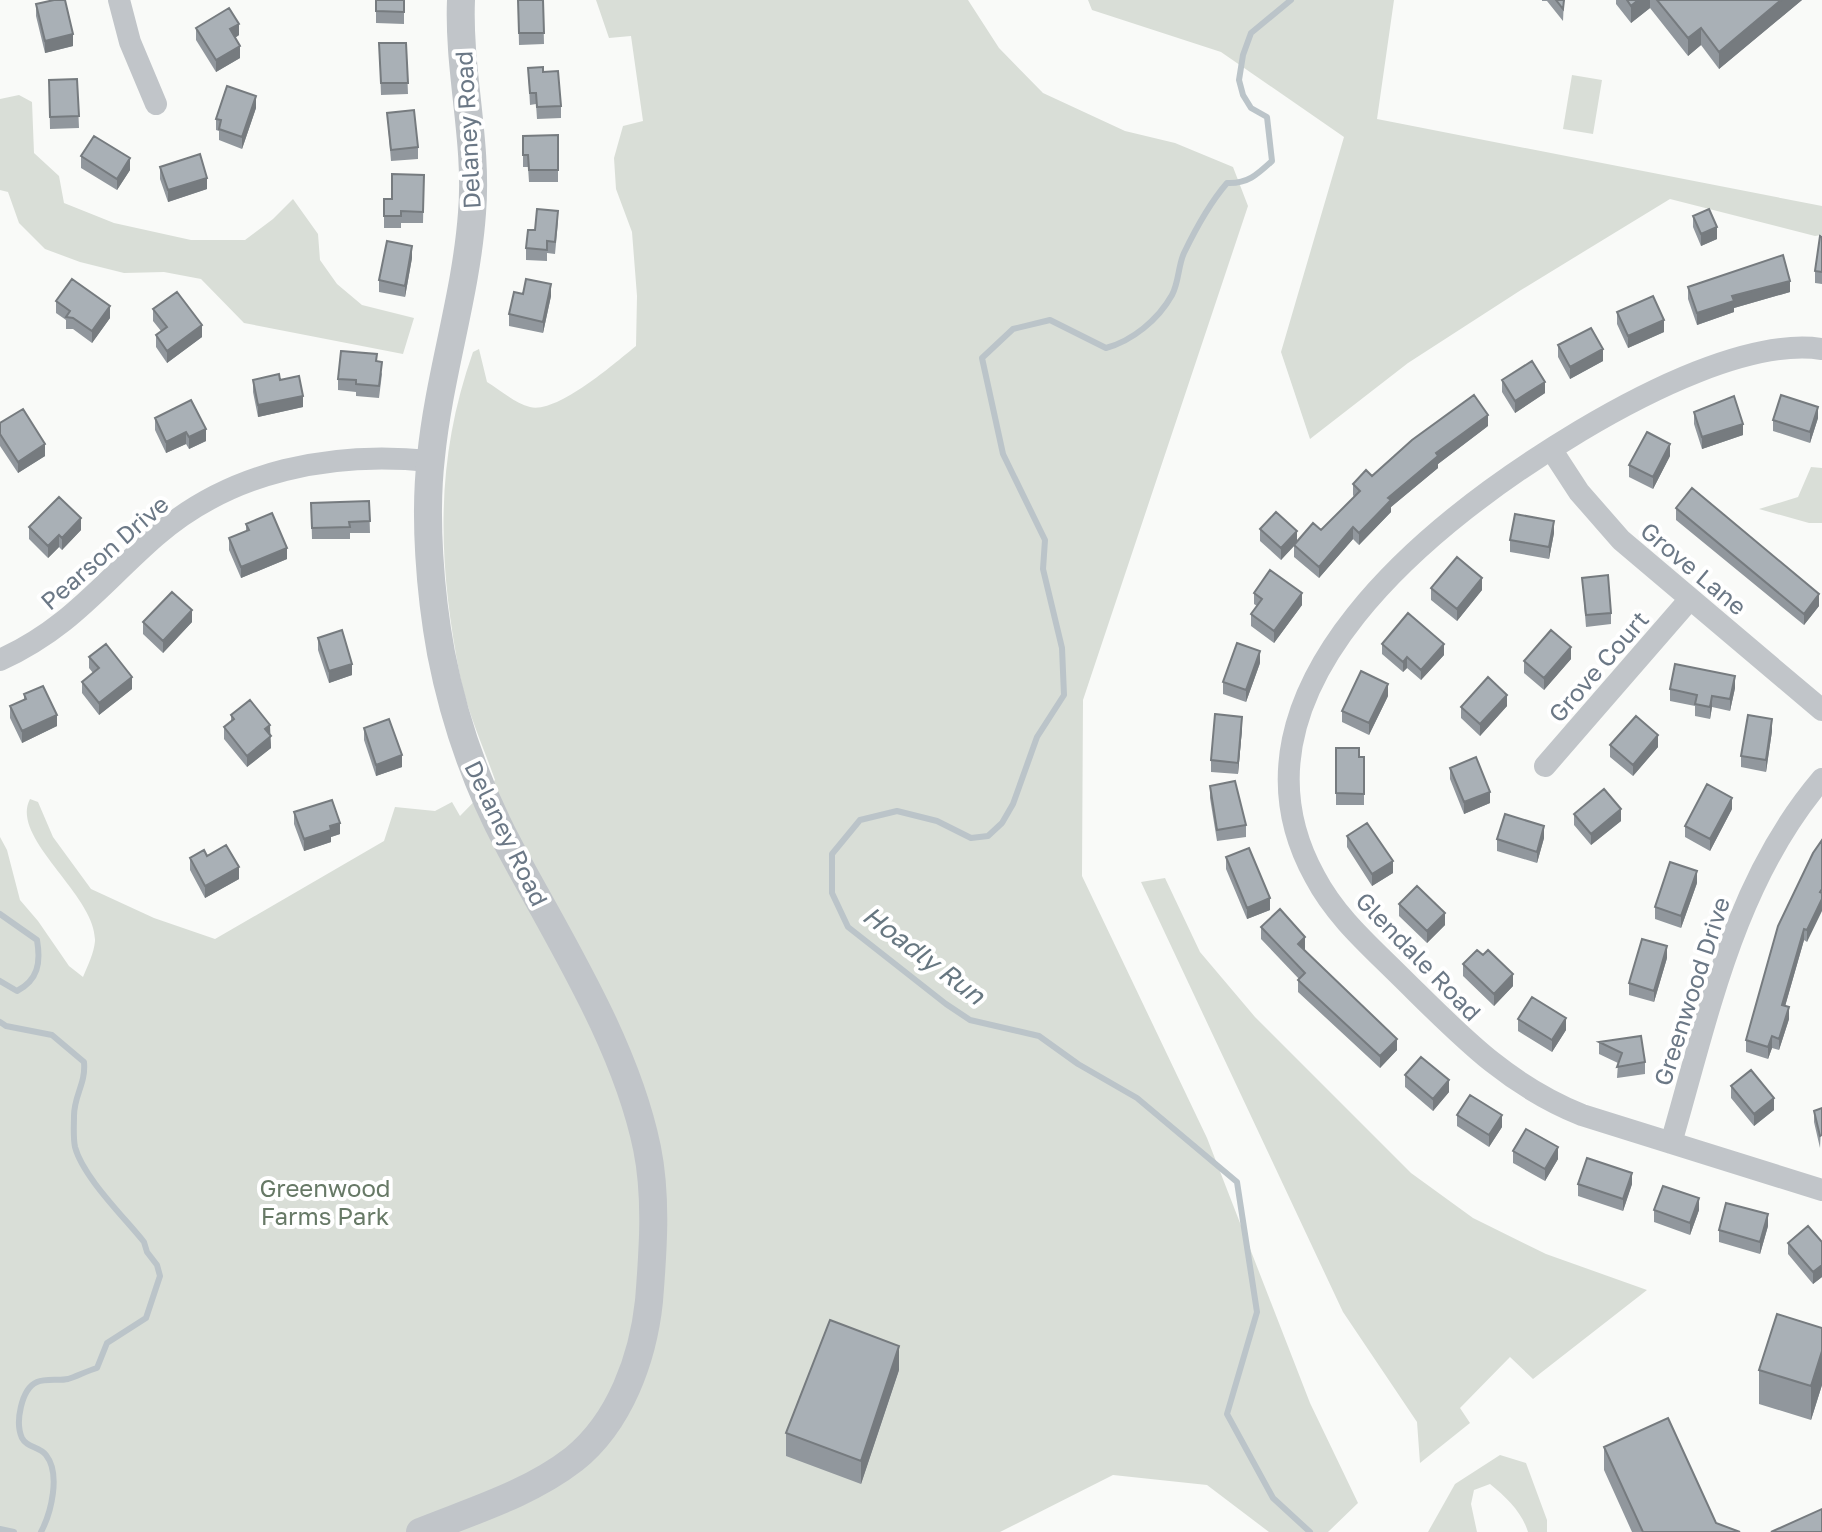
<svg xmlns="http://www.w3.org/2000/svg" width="1822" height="1532" viewBox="0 0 1822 1532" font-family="'Golos Text',sans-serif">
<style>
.green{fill:#d9ded7}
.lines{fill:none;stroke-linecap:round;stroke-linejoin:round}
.stream{stroke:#bbc4c9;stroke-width:6}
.minor{stroke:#c1c5c9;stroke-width:22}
.tertiary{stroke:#c1c5c9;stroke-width:28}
.wall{fill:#91979d}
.shaded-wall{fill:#767b7f}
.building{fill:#a9b0b6;stroke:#767b7f;stroke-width:2}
.labels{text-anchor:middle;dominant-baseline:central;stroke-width:8;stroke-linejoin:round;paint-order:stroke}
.street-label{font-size:24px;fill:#6b7886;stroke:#fff}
.park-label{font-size:24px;fill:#677966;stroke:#fff}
.water-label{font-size:26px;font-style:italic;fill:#677781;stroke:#fff}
</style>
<rect width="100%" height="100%" fill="#f9faf8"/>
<path class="green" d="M596 0H968L999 48 1043 93 1125 131 1175 143 1233 167 1248 206 1083 700 1082 876 1207 1138 1310 1403 1358 1503 1328 1532H1269L1207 1485 1113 1475 1000 1532H0V837L7 850 20 900 38 921 69 966 83 977C88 965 94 953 95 941 97 896 9 838 30 799L38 802 53 837 91 889 154 918 215 939 384 841 395 807 435 811 452 802 460 816 495 780C483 746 467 711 460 676 438 563 434 462 473 352L479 349 487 382C500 390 515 403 530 407 557 414 615 363 636 346L637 296 632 232 616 189 614 158 623 126 643 121 631 36 609 38Z
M1088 0H1394L1377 119 1822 206V235L1815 236 1670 199 1521 290 1408 363 1310 439 1281 352 1344 137 1221 52 1092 10Z
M1572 75 1602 80 1593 134 1563 129Z
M19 95 32 102 34 153 59 176 64 203 114 223 191 240H245L273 219 293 199 318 234 320 260 337 284 362 305 414 318 403 354 244 323 201 279 164 272 124 273 80 262 45 249 19 223 8 192 0 190V99Z
M1811 467 1822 468V523H1809L1759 509 1798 497Z
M1165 878 1200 952 1255 1017 1411 1173 1473 1218 1546 1254 1647 1290 1533 1379 1510 1357 1460 1408 1470 1423 1420 1463 1417 1422 1343 1312 1141 882Z
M1500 1455 1526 1463 1547 1520V1532H1528C1522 1512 1506 1497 1490 1484L1474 1490 1471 1504 1477 1532H1428L1455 1484Z"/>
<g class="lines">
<path class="stream" d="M1291 0 1251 33 1243 55 1239 80 1243 95 1251 108 1267 117 1272 161C1257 175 1247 184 1227 183 1209 204 1196 228 1184 253 1178 266 1179 282 1172 295 1158 320 1132 341 1106 348L1050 320 1013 329 982 358 1003 454 1045 540 1043 569 1062 648 1064 695 1037 737 1013 804 1002 823 988 836 971 838 937 821 897 811 860 820 832 854V893L848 927 946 1004 970 1020 1039 1036 1078 1064 1137 1098 1237 1182 1257 1312 1227 1414 1273 1498 1310 1532
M0 914 37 940C41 963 38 980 17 991L0 981
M0 1022 6 1026 52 1035 84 1062C86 1084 74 1095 74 1116 74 1125 73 1138 75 1147 83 1177 124 1217 144 1242L147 1252 157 1265 160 1276 146 1318 107 1343 97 1368C87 1371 77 1376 68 1379 59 1381 46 1378 37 1382 21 1389 15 1423 22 1438 27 1448 39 1446 46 1455 61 1474 51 1513 41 1532
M0 1529 14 1532"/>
<path class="minor" d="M119 0 130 42 156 104
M1822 349C1749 338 1642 394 1580 431 1440 515 1211 689 1315 877 1336 917 1370 946 1401 977 1459 1034 1505 1084 1582 1115L1822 1190
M1551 449 1579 492 1621 540 1822 710
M0 660C70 628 101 584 156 536 232 470 333 451 430 461
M1545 766 1690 599
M1671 1143C1708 1016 1734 882 1822 779"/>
<path class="tertiary" d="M420 1532C472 1511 529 1494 574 1459 620 1422 643 1358 649 1301 653 1251 657 1197 647 1148 625 1042 559 940 509 846 477 786 454 720 441 653 430 593 424 517 431 457 439 375 466 296 472 213 478 142 458 71 461 0"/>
</g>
<path class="wall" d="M376 0H404V24L376 23Z
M518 0H543L544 44 519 45Z
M1542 0H1564L1563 21 1547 1H1542Z
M1616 0H1802L1719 69 1701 45 1688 56 1650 8 1631 23 1616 4Z
M36 4 73 46 45 53 36 16Z
M196 28 239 35 235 38 240 58 216 72 196 40Z
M379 43H406L408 94 381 95Z
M528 68 543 72 561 106V118L537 119 536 104 530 105Z
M77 79 79 128 50 129 49 80Z
M256 108 242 149 219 140V131L216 130V119Z
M387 113 418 147V159L391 161Z
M558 135V182H529L528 167H523V136Z
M81 156 130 170 117 190 81 168Z
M160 167 207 189 168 202 160 179Z
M424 175 423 223H401V228H384V199H392Z
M1693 216 1717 239 1701 246 1693 227Z
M558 222 555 254 547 253V261L526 260V248L535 230Z
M1822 237V284L1815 283V271Z
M412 258 405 297 379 292V280Z
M1688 287 1790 292 1734 308V312L1697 325 1688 299Z
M523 294 551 296 543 333 509 326V314Z
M56 301 110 318 92 343 73 329H66V320L56 313Z
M153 309 202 337 167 363 156 347V335L161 331 153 321Z
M1617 312 1664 332 1628 348 1617 324Z
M1558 345 1603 361 1570 379 1558 357Z
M377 361 382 374 379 398 356 396V392L338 390V379Z
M253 380H280L303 407 258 417 253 392Z
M1502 380 1545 393 1515 413 1502 392Z
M1694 412 1743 435 1702 449 1694 424Z
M155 418 206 441 189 449 186 444 166 453 155 430Z
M1818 418 1810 443 1773 431V420Z
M0 423 45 456 18 473 0 446Z
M1488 426 1438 464V468L1391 507V512L1359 545 1353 539 1319 578 1294 557V545L1281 560 1260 541V529L1297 542 1321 530 1354 497 1353 495V484Z
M1670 456 1653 489 1629 477V465Z
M369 501 370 533H350V539H312L311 503Z
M1676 508 1819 606 1804 625 1676 520Z
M246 524 287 559 241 578 229 550V538L246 531Z
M29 527 81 530 62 550 59 547 48 558 29 539Z
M1554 533 1549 559 1510 552V540Z
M1582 578 1611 613V624L1586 627Z
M1431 588 1482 590 1457 621 1431 600Z
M1254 593 1302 605 1274 643 1251 626V614L1257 606 1254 604Z
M143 622H192L163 653 143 634Z
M318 638 352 675 329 683 318 650Z
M1382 644 1444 655 1421 680 1407 668 1403 672 1382 654Z
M89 657 132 689 99 715 82 693V682L93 673 89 668Z
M1571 659 1544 690 1524 673V661Z
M1260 663 1246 702 1223 694V682Z
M1735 688 1730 711 1712 707 1710 719 1695 716V706L1670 701V689Z
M24 694 57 726 22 743 10 718V706L24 700Z
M1388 696 1369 735 1342 722V711Z
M1507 706 1480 736 1461 718V707Z
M231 715 270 735 271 748 247 767 224 739V727L231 721Z
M364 728 402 767 376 776 364 740Z
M1242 729 1238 774 1211 772V760Z
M1772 731 1766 772 1741 767V756Z
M1610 745 1658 747 1633 776 1610 757Z
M1336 748 1359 757H1364V805H1336Z
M1450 768 1490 803 1464 814 1450 779Z
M1210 786 1246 825V837L1217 841 1210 798Z
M1732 809 1710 851 1685 837V826Z
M294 812 340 834 331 837V842L304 851 294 824Z
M1574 814 1621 821 1591 845 1574 825Z
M1347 836 1393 873 1372 886 1347 847Z
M1544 838 1537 863 1497 851V839Z
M1822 840 1807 942 1804 940 1785 1006 1789 1019 1779 1050 1772 1048 1768 1059 1746 1052V1040Z
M207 856 239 879 205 898 190 870V858Z
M1226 857 1270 910 1247 919 1226 869Z
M1697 883 1681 928 1655 919V907Z
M1399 904 1445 925 1427 943 1399 916Z
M1261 927 1305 949V950L1397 1050 1380 1068 1298 992V980L1299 979 1261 939Z
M1483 955 1513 986 1494 1006 1463 976V964Z
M1667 958 1654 1002 1629 995V983Z
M1518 1019 1566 1030 1552 1052 1518 1031Z
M1599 1042 1645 1062V1074L1617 1078 1618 1063 1599 1054Z
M1405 1075 1449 1092 1433 1111 1405 1087Z
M1731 1086 1774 1110 1754 1126 1731 1098Z
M1822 1108 1820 1148 1814 1122V1111Z
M1457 1115 1502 1127 1489 1147 1457 1126Z
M1513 1151 1558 1159 1545 1181 1513 1163Z
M1578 1184H1632L1623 1211 1578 1196Z
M1654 1210H1699L1690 1235 1654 1222Z
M1768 1226 1760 1254 1719 1242V1230Z
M1822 1242V1277L1813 1284 1788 1254V1243Z
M1822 1328V1385L1811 1420 1759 1404V1370Z
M899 1370 861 1484 786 1456V1433Z
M1604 1447 1716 1523 1740 1532H1632L1604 1470Z"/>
<path class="shaded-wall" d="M1638 0H1650V8L1631 23V6Z
M1781 0H1802L1719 69V52Z
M239 24V35L230 41V29Z
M1701 28V45L1688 56V38Z
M73 34V46L45 53V41Z
M240 46V58L216 72V60Z
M256 96V108L242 149V137Z
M130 158V170L117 190V179Z
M207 178V189L168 202V190Z
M1717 227V239L1701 246V234Z
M412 246V258L405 297V286Z
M1790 281V292L1734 308V312L1697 325V313L1732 296Z
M551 284V296L543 333V322Z
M110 306V318L92 343V331Z
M1664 320V332L1628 348V336Z
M202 325V337L167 363V351Z
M1603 349V361L1570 379V367Z
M1545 382V393L1515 413V401Z
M303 396V407L258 417V405Z
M1818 407V418L1810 443V432Z
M1488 415V426L1438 464V468L1391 507V512L1359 545V533L1388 498 1436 453Z
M1743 424V435L1702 449V437Z
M206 429V441L189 449V437Z
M186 432V444L166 453V442Z
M45 444V456L18 473V462Z
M1670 444V456L1653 489V477Z
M81 518V530L62 550V538Z
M1554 521V533L1549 559V547Z
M1353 527V539L1319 578V567Z
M1297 531V543L1281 560V548Z
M59 535V547L48 558V546Z
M287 548V559L241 578V567Z
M1482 578V590L1457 621V609Z
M1302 593V605L1274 643V631Z
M1819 594V606L1804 625V614Z
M192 610V622L163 653V641Z
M1444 644V655L1421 680V670Z
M1571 647V659L1544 690V678Z
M1260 651V663L1246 702V690Z
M1407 657V668L1403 672V662Z
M352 664V675L329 683V671Z
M1735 676V688L1730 711V699Z
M132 677V689L99 715V703Z
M1388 684V696L1369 735V723Z
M1507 695V706L1480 736V724Z
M1712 696V707L1710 719V707Z
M57 715V726L22 743V731Z
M1242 717V729L1238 774V763Z
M1772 719V731L1766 772V760Z
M270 725 271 748 247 767V756L265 729Z
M1658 735V747L1633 776V765Z
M402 755V767L376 776V765Z
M1490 792V803L1464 814V802Z
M1732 798V809L1710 851V839Z
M1621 809V821L1591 845V834Z
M340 823V834L331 837V842L304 851V839L330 826Z
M1544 826V838L1537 863V852Z
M1393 861V873L1372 886V874Z
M239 867V879L205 898V886Z
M1697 871V883L1681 928V916Z
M1822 889V911L1807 942V930Z
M1270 898V910L1247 919V908Z
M1445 913V925L1427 943V931Z
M1804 929V940L1782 1017V1005Z
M1305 937V949L1298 955V944Z
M1667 946V958L1654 1002V991Z
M1513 974V986L1494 1006V994Z
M1789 1007V1019L1779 1050V1039Z
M1566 1018V1030L1552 1052V1040Z
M1772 1036V1048L1768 1059V1047Z
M1397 1039V1050L1380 1068V1056Z
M1449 1080V1092L1433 1111V1099Z
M1774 1098V1110L1754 1126V1114Z
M1502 1115V1127L1489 1147V1135Z
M1558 1147V1159L1545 1181V1169Z
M1632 1173V1184L1623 1211V1199Z
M1699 1198V1210L1690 1235V1223Z
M1768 1214V1226L1760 1254V1242Z
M1822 1265V1277L1813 1284V1272Z
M899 1346V1370L861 1484V1461Z
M1822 1351V1385L1811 1420V1386Z"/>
<path class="building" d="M54 0H65L73 34 45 41 36 4Z
M376 0H404V12L376 11Z
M518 0H543L544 33H519Z
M1556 0H1564L1563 9Z
M1627 0H1638L1631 6Z
M1657 0H1781L1719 52 1701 28 1688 38Z
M229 8 239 24 230 29 240 46 216 60 196 28Z
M379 43H406L408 83H381Z
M543 67V72L558 71 561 106 537 107 536 93H530L528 68Z
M77 79 79 116 50 117 49 80Z
M227 86 256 96 242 137 219 129 221 120 216 119Z
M414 110 418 147 391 150 387 113Z
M558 135V170H529L528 155H523V136Z
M94 136 130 158 117 179 81 156Z
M200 154 207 178 168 190 160 167Z
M392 174 424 175 423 212 401 211V216H384V199H392Z
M537 209 558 211 555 242 547 241V250L526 248 528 230H535Z
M1709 209 1717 227 1701 234 1693 216Z
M1820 236 1822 237V272L1815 271Z
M387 241 412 246 405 286 379 280Z
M1783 255 1790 281 1732 296 1734 301 1697 313 1688 287Z
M72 279 110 306 92 331 73 318 66 317 70 311 56 301Z
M526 279 551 284 543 322 509 314 514 292 523 294Z
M177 292 202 325 167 351 156 335 167 327 153 309Z
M1653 296 1664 320 1628 336 1617 312Z
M1591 328 1603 349 1570 367 1558 345Z
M341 351 377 354 376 361 382 362 379 386 356 384V380L338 379Z
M1532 361 1545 382 1515 401 1502 380Z
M279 374 280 380 299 376 303 396 258 405 253 380Z
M1474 395 1488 415 1436 453 1438 456 1388 498 1391 500 1359 533 1353 527 1319 567 1294 545 1313 523 1321 530 1360 491 1353 484 1366 470 1372 476 1412 440Z
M1781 395 1818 407 1810 432 1773 420Z
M1734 396 1743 424 1702 437 1694 412Z
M191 400 206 429 189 437 186 432 166 442 155 418Z
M23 409 45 444 18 462 0 434V423Z
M1647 432 1670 444 1653 477 1629 465Z
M1692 488 1819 594 1804 614 1676 508Z
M59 497 81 518 62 538 59 535 48 546 29 527Z
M369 501 370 521 349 522 350 527 312 528 311 503Z
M1276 512 1297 531 1281 548 1260 529Z
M272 513 287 548 241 567 229 538 249 530 246 524Z
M1515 514 1554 521 1549 547 1510 540Z
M1457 557 1482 578 1457 609 1431 588Z
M1270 570 1302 593 1274 631 1251 614 1262 599 1254 593Z
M1608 575 1611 613 1586 615 1582 578Z
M172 592 192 610 163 641 143 622Z
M1408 613 1444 644 1421 670 1407 657 1403 662 1382 644Z
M342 630 352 664 329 671 318 638Z
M1551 630 1571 647 1544 678 1524 661Z
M1237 643 1260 651 1246 690 1223 682Z
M106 644 132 677 99 703 82 682 99 668 89 657Z
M1675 664 1735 676 1730 699 1712 696 1710 707 1695 704 1697 695 1670 689Z
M1361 671 1388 684 1369 723 1342 711Z
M1488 677 1507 695 1480 724 1461 707Z
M43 686 57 715 22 731 10 706 26 699 24 694Z
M250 700 270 725 265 729 271 736 247 756 224 727 234 719 231 715Z
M1215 714 1242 717 1238 763 1211 760Z
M1748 715 1772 719 1766 760 1741 756Z
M1636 716 1658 735 1633 765 1610 745Z
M389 719 402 755 376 765 364 728Z
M1336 748H1359V757H1364V794L1336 793Z
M1476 757 1490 792 1464 802 1450 768Z
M1235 781 1246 825 1217 830 1210 786Z
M1707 784 1732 798 1710 839 1685 826Z
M1604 789 1621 809 1591 834 1574 814Z
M332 800 340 823 330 826 331 830 304 839 294 812Z
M1505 814 1544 826 1537 852 1497 839Z
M1367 823 1393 861 1372 874 1347 836Z
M1822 840V889L1820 892 1822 893V899L1807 930 1804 929 1782 1005 1789 1007 1779 1039 1772 1036 1768 1047 1746 1040 1778 926 1813 853Z
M226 845 239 867 205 886 190 858 204 850 207 856Z
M1249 848 1270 898 1247 908 1226 857Z
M1670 862 1697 871 1681 916 1655 907Z
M1417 886 1445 913 1427 931 1399 904Z
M1280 909 1305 937 1298 944 1397 1039 1380 1056 1298 980 1305 973 1261 927Z
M1642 939 1667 946 1654 991 1629 983Z
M1477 950 1483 955 1488 950 1513 974 1494 994 1463 964Z
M1532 997 1566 1018 1552 1040 1518 1019Z
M1641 1036 1645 1062 1617 1067 1622 1053 1599 1042Z
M1421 1057 1449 1080 1433 1099 1405 1075Z
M1751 1070 1774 1098 1754 1114 1731 1086Z
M1470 1095 1502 1115 1489 1135 1457 1115Z
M1822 1108V1135L1820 1136 1814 1111Z
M1526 1129 1558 1147 1545 1169 1513 1151Z
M1587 1158 1632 1173 1623 1199 1578 1184Z
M1663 1186 1699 1198 1690 1223 1654 1210Z
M1726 1203 1768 1214 1760 1242 1719 1230Z
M1808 1226 1822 1242V1265L1813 1272 1788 1243Z
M1777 1314 1822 1328V1351L1811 1386 1759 1370Z
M830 1320 899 1346 861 1461 786 1433Z
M1668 1418 1716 1523 1740 1532H1643L1604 1447Z
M1822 1509V1532H1771Z"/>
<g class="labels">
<g class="street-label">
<text transform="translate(467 130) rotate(-93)">Delaney Road</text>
<text transform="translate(104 552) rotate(-41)">Pearson Drive</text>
<text transform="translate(1694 568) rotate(40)">Grove Lane</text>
<text transform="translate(1598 666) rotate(-49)">Grove Court</text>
<text transform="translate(507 833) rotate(64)">Delaney Road</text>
<text transform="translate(1419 956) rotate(46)">Glendale Road</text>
<text transform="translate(1691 991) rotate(-72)">Greenwood Drive</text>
</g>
<g class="park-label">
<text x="325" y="1187">Greenwood<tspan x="325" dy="28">Farms Park</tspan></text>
</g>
<g class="water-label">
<text transform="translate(924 955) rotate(37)">Hoadly Run</text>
</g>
</g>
</svg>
